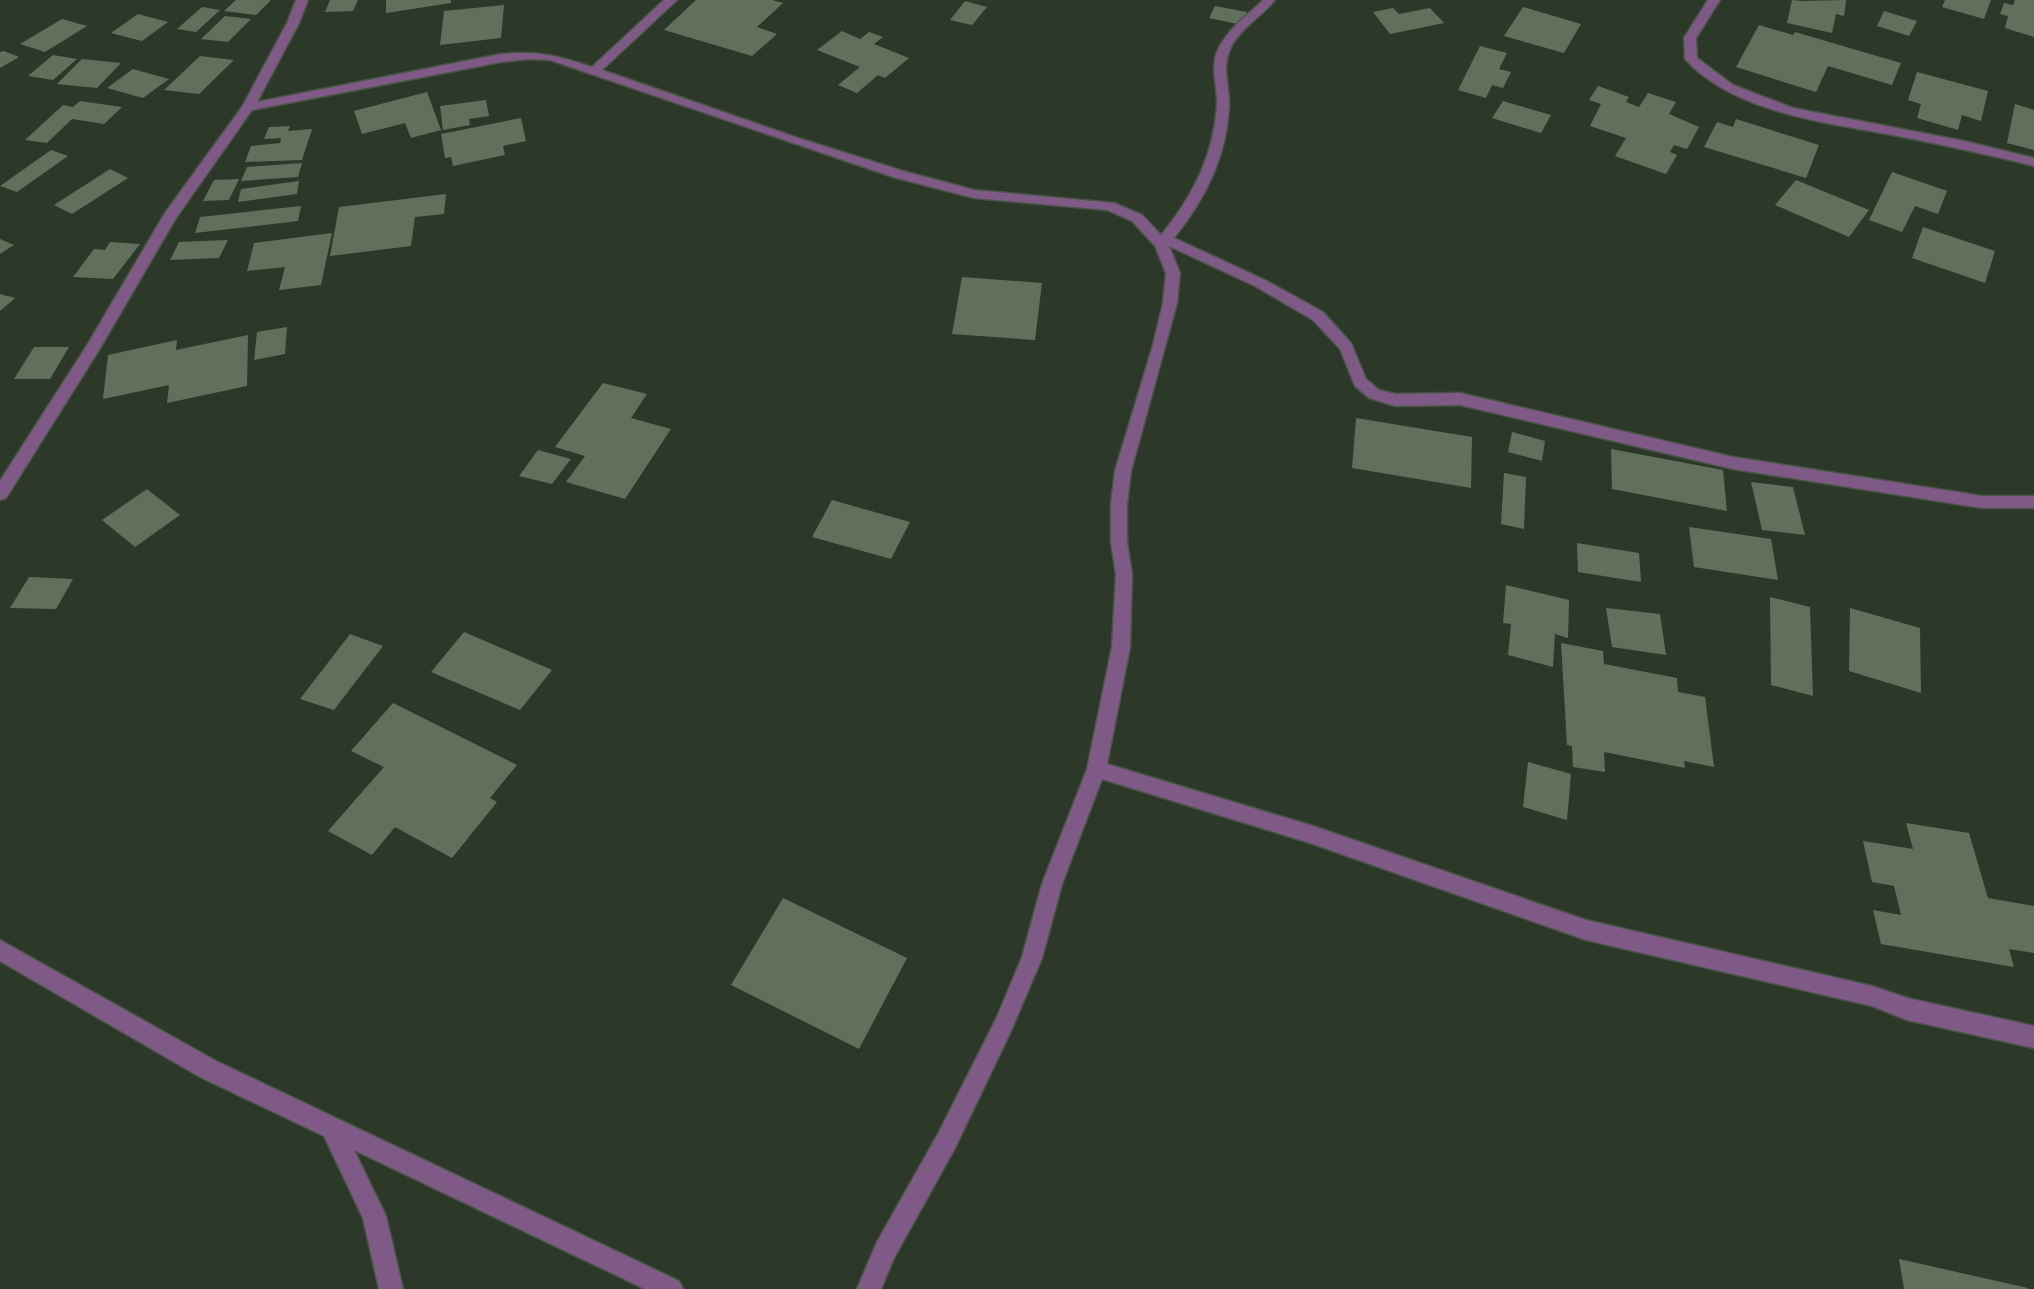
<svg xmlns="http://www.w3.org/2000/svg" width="2034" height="1289" viewBox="0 0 2034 1289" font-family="'Sofia Sans Condensed',sans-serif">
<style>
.building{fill:#61705d}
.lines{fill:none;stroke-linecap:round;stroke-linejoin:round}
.minor-casing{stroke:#485445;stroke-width:3}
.minor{fill:#7f5a86;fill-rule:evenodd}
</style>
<rect width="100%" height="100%" fill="#2c3929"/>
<path class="building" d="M236 0H271L256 15 224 11Z
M330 0H358L353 11 325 12Z
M386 0H451V3L386 13Z
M696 0H772L783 3 757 27 777 34 752 56 664 30Z
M1792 0 1802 1 1846 0 1844 16 1836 14 1832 33 1787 23Z
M1945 0H1991L1984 19 1942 7Z
M2015 0H2034V37L2005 28 2008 16 2000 14 2004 3 2013 5Z
M965 1 987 7 972 25 950 20Z
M504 5 501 38 440 45 444 11Z
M1215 6 1247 12 1242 25 1209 18Z
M202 7 220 10 196 32 177 29Z
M1523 7 1581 24 1564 53 1504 36Z
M1393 8 1399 14 1430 8 1444 23 1390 34 1373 12Z
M1884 11 1917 21 1909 36 1877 26Z
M138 14 168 22 142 41 111 33Z
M225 16 251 19 228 42 201 39Z
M62 19 87 26 45 52 20 44Z
M1759 25 1793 35 1795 32 1901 63 1892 85 1828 66 1816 92 1736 67Z
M842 31 860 39 869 32 883 37 874 44 909 58 885 78 878 75 857 93 838 85 860 67 817 50Z
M1480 46 1507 53 1499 69 1511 72 1503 88 1492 85 1486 98 1458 90Z
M4 51 19 57 0 68V52Z
M53 55 77 59 53 80 28 76Z
M200 56 234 60 199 94 164 90Z
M82 59 121 63 97 88 57 84Z
M133 69 169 79 143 98 107 88Z
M1917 72 1988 91 1981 121 1962 115 1958 130 1917 118 1921 104 1908 100Z
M1598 86 1629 97 1626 102 1639 107 1648 93 1676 102 1669 114 1699 127 1687 149 1674 145 1670 152 1677 155 1666 174 1615 156 1626 138 1590 126 1601 104 1589 100Z
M427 92 441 130 411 138 405 123 362 134 354 111Z
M486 100 489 116 469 119 470 125 443 130 440 106Z
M80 101 122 107 104 124 72 119 47 143 25 140 63 105 73 107Z
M1503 101 1551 115 1541 133 1492 118Z
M2015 104 2034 110V150L2007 143Z
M521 118 526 141 503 146 505 155 453 166 451 157 445 158 441 134Z
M1736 119 1819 145 1806 178 1704 147 1717 122 1733 127Z
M290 126 288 131 312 129 302 160 245 162 251 146 280 143 281 138 264 139 269 127Z
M51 150 68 156 17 192 0 186Z
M302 163 298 177 241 181 247 167Z
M110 169 128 178 72 214 54 205Z
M1892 172 1947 191 1938 214 1915 206 1902 232 1869 220Z
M239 179 229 200 203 201 214 180Z
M1796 180 1869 210 1849 237 1775 205Z
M299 181 297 194 238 202 241 189Z
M446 194 444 214 415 217 411 246 330 256 339 207Z
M301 206 298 221 195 233 200 217Z
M1923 227 1995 251 1985 283 1912 258Z
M332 233 321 285 279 290 285 267 247 271 254 243Z
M0 239 14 245 0 254Z
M228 240 219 258 170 260 179 242Z
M110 242 140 244 113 279 73 277 94 249 105 250Z
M962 277 1042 283 1035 340 952 334Z
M0 294 15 298 0 311Z
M287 327 285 354 254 360 257 332Z
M248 335 247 386 167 403 169 385 103 399 108 355 177 340 176 350Z
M34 347H69L50 379H14Z
M603 383 647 394 631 418 671 429 625 499 566 482 585 456 555 447Z
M1356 418 1472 437 1471 488 1352 468Z
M1512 432 1545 441 1542 461 1508 452Z
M1611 449 1723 470 1727 511 1612 489Z
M538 450 571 459 552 484 519 476Z
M1504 473 1526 477 1524 529 1501 524Z
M1751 482 1793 487 1805 535 1762 530Z
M147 489 180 515 135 547 102 520Z
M832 500 910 522 891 559 812 537Z
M1689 527 1771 539 1778 580 1694 567Z
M1577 543 1639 553 1641 582 1578 572Z
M29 577 73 579 56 609 10 608Z
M1506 585 1569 600 1568 638 1555 634 1553 667 1508 655 1511 624 1503 623Z
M1770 597 1810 607 1813 696 1771 685Z
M1606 608 1660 614 1666 655 1612 647Z
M1850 608 1920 628 1921 693 1849 671Z
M464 632 552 670 520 710 431 672Z
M350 634 383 646 334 710 300 699Z
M1561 643 1603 651 1604 664 1677 678 1678 692 1705 697 1714 767 1684 761 1685 768 1604 752 1605 772 1573 767 1572 746 1567 745Z
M393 703 517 765 490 798 497 802 452 858 395 827 372 855 328 831 384 767 351 751Z
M1528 762 1571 774 1567 820 1523 807Z
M1906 823 1969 833 1988 898 2034 906V953L2009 949 2014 967 1881 944 1873 910 1901 915 1894 886 1872 882 1863 841 1913 849Z
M783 898 907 958 859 1049 731 985Z
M1899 1259 2028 1288 2027 1289H1904Z"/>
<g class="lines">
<defs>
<path id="minor" d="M296 0H308L299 23 257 102 501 54C538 51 557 55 592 67L664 0H677L602 70 798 138 903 171 974 190 1114 203 1142 215 1161 235C1192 198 1214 155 1217 105 1218 87 1210 69 1217 52 1226 30 1247 16 1263 0H1275C1260 18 1237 30 1229 52 1222 70 1230 88 1229 106 1227 155 1205 200 1174 238L1265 280 1323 312 1351 343 1366 379 1379 390 1395 394 1460 393 1733 457 1982 496H2034V508H1982L1733 469 1460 405 1395 406 1369 398 1355 386 1340 349 1313 320 1255 286 1169 246 1180 273 1177 303 1131 471 1127 504V542L1132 574 1130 647 1107 764 1313 826 1586 920 1872 986 1907 998 2034 1026V1048L1907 1020 1872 1006 1586 940 1313 844 1102 779 1062 884 1042 958 1011 1031 955 1148 894 1258 881 1289H857L877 1242 939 1132 997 1017 1022 957 1042 884 1087 769 1112 647 1116 574 1111 542V504L1115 471 1153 345 1163 303 1166 273 1155 246 1132 221 1107 210 974 198 893 177 550 60 530 59 501 62 252 110 176 218 99 350 6 498 0 500V481L89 342 165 213 242 107 287 23Z
M1708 0H1720L1696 38 1697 58 1733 85 1793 108 1964 141 2034 158V166C1991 155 1947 146 1903 137 1833 123 1736 115 1685 59L1684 38Z
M0 940 216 1061 679 1281 683 1289H645L354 1150 386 1216 403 1289H379L363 1218 324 1136 200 1077 0 961Z"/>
</defs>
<use href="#minor" class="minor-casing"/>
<use href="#minor" class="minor"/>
</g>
</svg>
